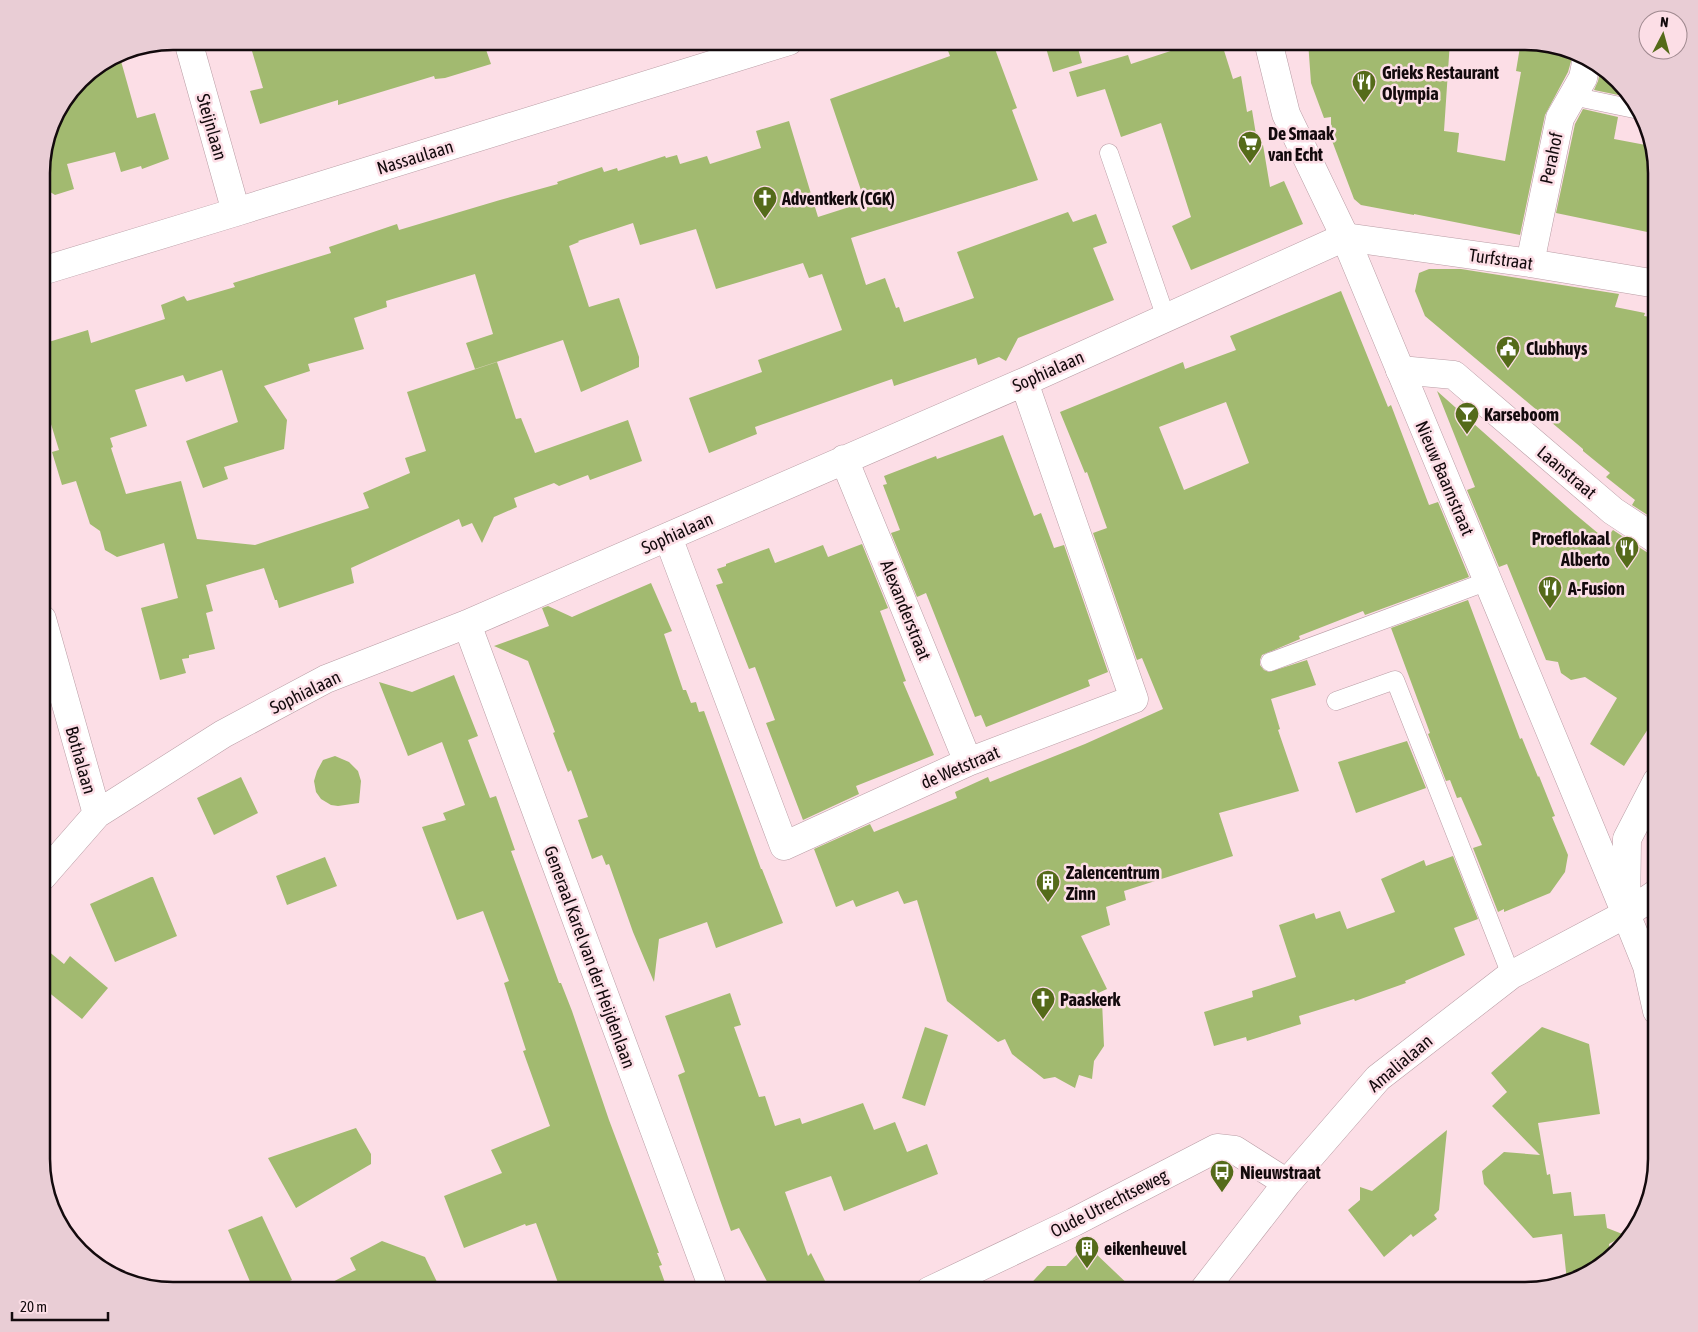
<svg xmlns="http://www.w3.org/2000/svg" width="1698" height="1332" viewBox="0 0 1698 1332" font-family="'Asap Condensed',sans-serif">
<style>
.building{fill:#a2ba70;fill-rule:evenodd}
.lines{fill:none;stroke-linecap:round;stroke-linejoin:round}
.lane-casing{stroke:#b99da5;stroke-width:19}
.street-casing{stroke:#b99da5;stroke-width:29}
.secondary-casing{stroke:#b99da5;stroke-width:29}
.lane{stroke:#fff;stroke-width:18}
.street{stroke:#fff;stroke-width:28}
.secondary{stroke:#fff;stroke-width:28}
.labels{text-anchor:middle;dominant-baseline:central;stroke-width:5;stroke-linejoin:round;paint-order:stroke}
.poi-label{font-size:18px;font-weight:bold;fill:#130a0d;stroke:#fcdee6;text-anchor:start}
.street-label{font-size:18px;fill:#130a0d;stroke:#fcdee6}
.rim{fill:none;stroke:#130a0d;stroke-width:2.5}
</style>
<rect width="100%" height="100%" fill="#fcdee6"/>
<path class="building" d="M249 41H483L491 64 445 78 435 79 434 76 338 105V100L260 124 250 91 263 88Z
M965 41H992L1017 108 1012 110 1038 180 851 238 866 285 885 278 896 308 899 307 904 322 974 298 957 252 1068 212 1073 222 1096 214 1107 243 1093 248 1114 300 1018 338 1006 361 999 357 978 365 976 358 894 386 892 379 755 427 757 434 709 453 689 398 762 372 758 360 842 330 822 274 809 278 803 263 716 289 696 229 640 245 633 223 578 241 579 242 569 246 589 307 619 298 639 357V367L581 392 563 340 475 369 466 343 493 334 475 274 386 301 387 307 354 318 364 349 308 364 310 371 264 386 287 420 284 449 224 467 228 479 203 488 186 441 238 422 222 370 186 382 183 375 135 390 147 426 110 438 113 447 111 448 126 494 181 481 197 539 255 545 369 508 363 493 410 473 405 458 426 451 407 392 497 362 516 419 521 418 535 453 628 420 642 461 590 480 588 475 559 486 554 483 514 498 517 507 494 517 482 543 472 523 462 527 459 519 351 568 354 583 279 608 277 600H275L264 568 206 585 213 611 206 613 215 649 189 655V658L182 659 186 673 160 680 141 608 178 598 164 543 117 557 105 550 100 531 90 524 76 481 62 485 52 452 59 450 42 395V344L88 330 91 343 165 319 161 305 184 296 187 301 235 287 233 283 331 253 329 247 397 224 399 230 500 200 558 184 557 182 602 167 604 172 617 168 618 171 665 156 666 158 677 155 680 164 707 156 710 164 761 148 756 131 789 121 818 217 865 202 830 99 950 56 947 48Z
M1044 41H1076L1082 63 1053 72Z
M1201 41H1221L1233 79 1241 76 1247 112 1252 110 1258 147 1263 145 1270 187 1284 181 1303 224 1191 270 1172 226 1191 217 1161 123 1121 137 1105 89 1077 97 1069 72 1128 55 1131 64Z
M1308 41H1450L1444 131 1459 133 1457 152 1505 161 1521 72 1516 71 1521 41 1574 51 1568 72 1545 115 1520 235 1414 214V215L1361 205 1354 199 1331 138V117L1324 118 1311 83Z
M119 54 137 118 155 113 169 159 142 169 141 166 121 172 115 152 67 164 74 189 55 195 42 187V164L55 115 86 74Z
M1601 67 1612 74 1624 90 1623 96 1594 90 1598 81Z
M1583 109 1618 117 1614 139 1651 146 1657 173V234L1556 213 1575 124Z
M1429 269H1461L1619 294 1615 307 1645 313 1644 316 1657 318V521L1632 505 1635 500 1606 477 1610 473 1583 451V449L1425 316 1415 291 1419 273Z
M1341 291 1388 407 1391 405 1429 505 1438 502 1469 577 1365 615 1363 611 1299 636 1300 639 1262 655 1260 660V665L1264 670 1269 672 1307 660 1316 685 1271 699 1280 729 1278 730 1299 791 1219 813 1233 856 1124 891 1126 900 1106 907 1110 925 1081 936 1107 989 1096 994 1102 1001 1104 1046 1094 1061 1092 1079 1079 1075 1075 1088 1055 1077 1044 1079 1012 1054 1005 1039 998 1042 947 1001 917 900 904 904 898 891 856 907 853 900 836 907 814 849 870 824 874 832 957 798 955 792 988 777 990 782 1085 744 1163 709 1142 658 1137 660 1093 533 1107 528 1087 472 1085 473 1060 412 1183 362 1185 369 1236 350 1230 336ZM1226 402 1249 463 1184 490 1159 427Z
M1437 391 1575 514 1605 539 1613 530 1648 553 1657 556V721L1648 729 1624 766 1590 744 1617 698 1585 677 1571 680 1561 673 1558 662 1546 660 1507 564 1499 567 1467 490 1475 487Z
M1003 435 1034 516 1041 513 1054 548 1064 545 1108 672 1088 680 1090 686 986 727 981 715 975 717 926 593 917 597 891 533 900 530 883 485 887 484 884 476 936 456 937 459Z
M862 544 888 608 880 611 906 681 903 682 934 755 856 786 859 794 803 820 766 723 775 720 755 667 749 669 716 585 723 583 717 569 726 566V564L769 548 775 563 823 545 828 557Z
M651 583 672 631 664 634 683 690H686L691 703 696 702 699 712 704 711 761 869H762L783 923 716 948 707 922 659 939 654 982 633 932 609 864 606 865 602 855 592 859 578 820 588 817 571 770 568 772 564 762 553 733 555 732 528 661 494 646 549 626 542 608 548 606 572 617Z
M1468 600 1520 739 1522 738 1538 777 1539 776 1555 816 1552 817 1568 855 1565 872 1550 893 1504 912V909L1498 912 1473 848 1482 845 1461 797 1457 798 1450 780 1446 781 1428 734 1430 733 1391 628Z
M454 675 478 736 468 740 490 798 496 796 515 850 511 851 559 983H561L572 1011 609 1120 659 1253H657L662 1265 659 1266 668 1291H561L536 1223 526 1226 525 1224 464 1248 444 1196 502 1173 491 1150 550 1126 523 1051 526 1050 504 983 509 981 483 911 457 920 422 827 446 820 443 813 465 805 442 742 408 756 379 682 412 692Z
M1407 741 1426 788 1356 813 1338 762Z
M335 756 349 762 358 771 361 781 359 803 338 806 331 805 321 799 316 792 314 781 317 771 323 760Z
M241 777 258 813 214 835 197 798Z
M1453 856 1478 919 1454 928 1465 955 1405 981 1406 983 1355 1001 1354 999 1299 1016 1301 1024 1247 1041 1246 1037 1214 1046 1204 1012 1253 997 1252 991 1296 977 1279 925 1314 913 1316 919 1340 911 1347 929 1395 912 1381 879 1424 860 1426 866Z
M325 857 337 886 287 905 276 876Z
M151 877H153L177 936 115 962 90 904Z
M42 946 64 964 70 956 108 988 82 1019 42 987Z
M730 993 741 1025 734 1027 759 1097 765 1096 775 1126 800 1118 802 1124 863 1103 874 1130 895 1122 907 1152 927 1144 938 1174 844 1211 831 1176 785 1192 808 1256 811 1253 830 1291H772L739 1228 731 1231 720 1200 678 1075 685 1072 665 1016Z
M925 1027 948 1035 925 1106 902 1098Z
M1542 1027 1589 1044 1600 1114 1538 1123 1547 1175 1550 1174 1553 1194 1571 1192 1574 1216 1605 1214 1607 1228 1625 1235 1609 1244 1611 1256 1583 1277 1567 1281 1562 1234 1533 1238 1484 1184 1482 1171 1504 1152 1540 1155 1492 1106 1507 1092 1491 1073Z
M356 1128 371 1154V1164L296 1208 268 1158Z
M1447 1130 1439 1210 1434 1215 1437 1219 1413 1237 1411 1234 1384 1257 1348 1210 1360 1200V1187L1372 1191Z
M262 1216 292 1280 266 1291H254L228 1230Z
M382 1241 425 1257 437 1282 419 1291H315L356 1270 350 1258Z
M1093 1251 1135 1291H1024L1047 1266H1066L1079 1252 1086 1259Z"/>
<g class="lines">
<defs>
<path id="lane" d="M1572 96 1639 110
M1109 153 1166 318
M1270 662 1488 581
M1336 701 1395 680 1511 975"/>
<path id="street" d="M188 41 236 212
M1530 263 1560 118 1583 78 1587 58
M42 271 236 212 789 41
M1400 370 1454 375 1613 511 1657 540
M844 459 968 762
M668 537 784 846 968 762 1134 699 1024 382
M42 619 97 814
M467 624 714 1291
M42 877 97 814 223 734 326 679 467 624 1024 382 1345 237 1530 263 1657 284
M1626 914 1627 839 1657 781
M929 1291 1074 1222 1217 1148 1235 1150 1287 1183
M1203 1291 1287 1183 1378 1078 1511 975 1626 914 1657 893"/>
<path id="secondary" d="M1268 41 1286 114 1345 237 1626 914 1647 966 1657 1011"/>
</defs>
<use href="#lane" class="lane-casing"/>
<use href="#street" class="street-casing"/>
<use href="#secondary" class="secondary-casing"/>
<use href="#lane" class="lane"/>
<use href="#street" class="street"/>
<use href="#secondary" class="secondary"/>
</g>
<defs>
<symbol id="restaurant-pin" viewBox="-11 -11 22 30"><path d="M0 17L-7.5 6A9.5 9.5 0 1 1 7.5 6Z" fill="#556b1a" stroke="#fcdee6"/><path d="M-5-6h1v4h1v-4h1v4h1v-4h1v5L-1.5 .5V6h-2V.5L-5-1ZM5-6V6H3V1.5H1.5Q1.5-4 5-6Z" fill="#fff"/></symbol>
<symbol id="supermarket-pin" viewBox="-11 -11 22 30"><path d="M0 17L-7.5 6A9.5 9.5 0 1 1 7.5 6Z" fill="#556b1a" stroke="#fcdee6"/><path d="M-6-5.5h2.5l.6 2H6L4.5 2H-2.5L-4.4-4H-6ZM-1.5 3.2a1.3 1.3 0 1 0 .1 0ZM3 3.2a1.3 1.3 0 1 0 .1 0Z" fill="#fff"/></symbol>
<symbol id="church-pin" viewBox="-11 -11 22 30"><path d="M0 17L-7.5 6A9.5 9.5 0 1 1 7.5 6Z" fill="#556b1a" stroke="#fcdee6"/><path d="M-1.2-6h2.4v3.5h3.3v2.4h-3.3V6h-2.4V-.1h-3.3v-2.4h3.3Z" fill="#fff"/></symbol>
<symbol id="civic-pin" viewBox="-11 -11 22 30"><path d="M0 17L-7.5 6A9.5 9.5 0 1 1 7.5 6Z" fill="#556b1a" stroke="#fcdee6"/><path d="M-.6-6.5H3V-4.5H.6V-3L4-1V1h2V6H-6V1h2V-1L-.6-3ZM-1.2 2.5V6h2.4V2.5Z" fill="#fff"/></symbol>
<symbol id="bar-pin" viewBox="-11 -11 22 30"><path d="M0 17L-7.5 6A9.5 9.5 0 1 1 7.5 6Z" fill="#556b1a" stroke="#fcdee6"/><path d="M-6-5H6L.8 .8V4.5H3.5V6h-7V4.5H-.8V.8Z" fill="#fff"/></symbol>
<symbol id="building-pin" viewBox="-11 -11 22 30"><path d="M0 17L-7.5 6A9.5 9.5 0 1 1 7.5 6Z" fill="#556b1a" stroke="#fcdee6"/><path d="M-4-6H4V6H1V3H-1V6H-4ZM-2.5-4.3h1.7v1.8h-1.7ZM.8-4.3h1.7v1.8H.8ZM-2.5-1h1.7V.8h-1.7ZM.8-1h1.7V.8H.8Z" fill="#fff"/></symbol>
<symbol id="bus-pin" viewBox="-11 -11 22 30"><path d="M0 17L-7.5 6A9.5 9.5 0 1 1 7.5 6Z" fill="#556b1a" stroke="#fcdee6"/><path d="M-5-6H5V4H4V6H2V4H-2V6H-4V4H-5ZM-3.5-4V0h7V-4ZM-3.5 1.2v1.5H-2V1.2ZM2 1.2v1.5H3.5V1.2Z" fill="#fff"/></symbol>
</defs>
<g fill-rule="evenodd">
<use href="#restaurant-pin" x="1350" y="68" width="28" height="38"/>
<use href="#supermarket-pin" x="1236" y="129" width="28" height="38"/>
<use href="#church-pin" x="751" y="184" width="28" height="38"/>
<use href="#civic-pin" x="1494" y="334" width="28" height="38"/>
<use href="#bar-pin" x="1453" y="400" width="28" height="38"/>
<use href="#restaurant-pin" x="1613" y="534" width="28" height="38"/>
<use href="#restaurant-pin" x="1536" y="574" width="28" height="38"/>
<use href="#building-pin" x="1034" y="868" width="28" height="38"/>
<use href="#church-pin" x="1029" y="985" width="28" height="38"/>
<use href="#bus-pin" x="1208" y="1158" width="28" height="38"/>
<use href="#building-pin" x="1073" y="1234" width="28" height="38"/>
</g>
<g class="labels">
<g class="poi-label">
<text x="1382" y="72">Grieks Restaurant<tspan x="1382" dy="21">Olympia</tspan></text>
<text x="1268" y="133">De Smaak<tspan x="1268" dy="21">van Echt</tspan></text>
<text x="782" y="198">Adventkerk (CGK)</text>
<text x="1526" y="348">Clubhuys</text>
<text x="1484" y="414">Karseboom</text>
<text x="1610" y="538" text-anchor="end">Proeflokaal<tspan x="1610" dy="21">Alberto</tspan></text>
<text x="1568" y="588">A-Fusion</text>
<text x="1066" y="872">Zalencentrum<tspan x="1066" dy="21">Zinn</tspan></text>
<text x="1060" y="999">Paaskerk</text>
<text x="1240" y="1172">Nieuwstraat</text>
<text x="1104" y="1248">eikenheuvel</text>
</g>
<g class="street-label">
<text transform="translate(212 127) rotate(74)">Steijnlaan</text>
<text transform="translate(415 157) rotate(-17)">Nassaulaan</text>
<text transform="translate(1551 158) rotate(-78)">Perahof</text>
<text transform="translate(1501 259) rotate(8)">Turfstraat</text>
<text transform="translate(1048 371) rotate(-24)">Sophialaan</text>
<text transform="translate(1567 472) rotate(40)">Laanstraat</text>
<text transform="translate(1445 478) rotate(67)">Nieuw Baarnstraat</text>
<text transform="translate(677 533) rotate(-24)">Sophialaan</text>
<text transform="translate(906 610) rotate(68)">Alexanderstraat</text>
<text transform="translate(305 692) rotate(-26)">Sophialaan</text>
<text transform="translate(81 760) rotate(74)">Bothalaan</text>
<text transform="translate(960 767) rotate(-23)">de Wetstraat</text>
<text transform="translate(590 957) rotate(70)">Generaal Karel van der Heijdenlaan</text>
<text transform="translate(1400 1063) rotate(-40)">Amalialaan</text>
<text transform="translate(1109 1203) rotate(-27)">Oude Utrechtseweg</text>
</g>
</g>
<path d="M0 0H1698V1332H0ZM173 50H1525A123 123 0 0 1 1648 173V1159A123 123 0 0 1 1525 1282H173A123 123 0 0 1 50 1159V173A123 123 0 0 1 173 50Z" fill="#e9cdd5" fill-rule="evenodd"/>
<path class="rim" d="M173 50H1525A123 123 0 0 1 1648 173V1159A123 123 0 0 1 1525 1282H173A123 123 0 0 1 50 1159V173A123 123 0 0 1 173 50Z"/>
<g transform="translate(1663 35) rotate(6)"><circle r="24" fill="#fcdee6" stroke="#9f898f"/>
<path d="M0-4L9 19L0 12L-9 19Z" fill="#556b1a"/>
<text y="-8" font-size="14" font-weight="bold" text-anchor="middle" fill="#130a0d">N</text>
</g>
<path d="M12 1312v8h96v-8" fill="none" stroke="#130a0d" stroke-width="2.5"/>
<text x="20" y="1312" font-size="15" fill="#130a0d" stroke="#fcdee6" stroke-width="4" paint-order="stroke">20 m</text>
</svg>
